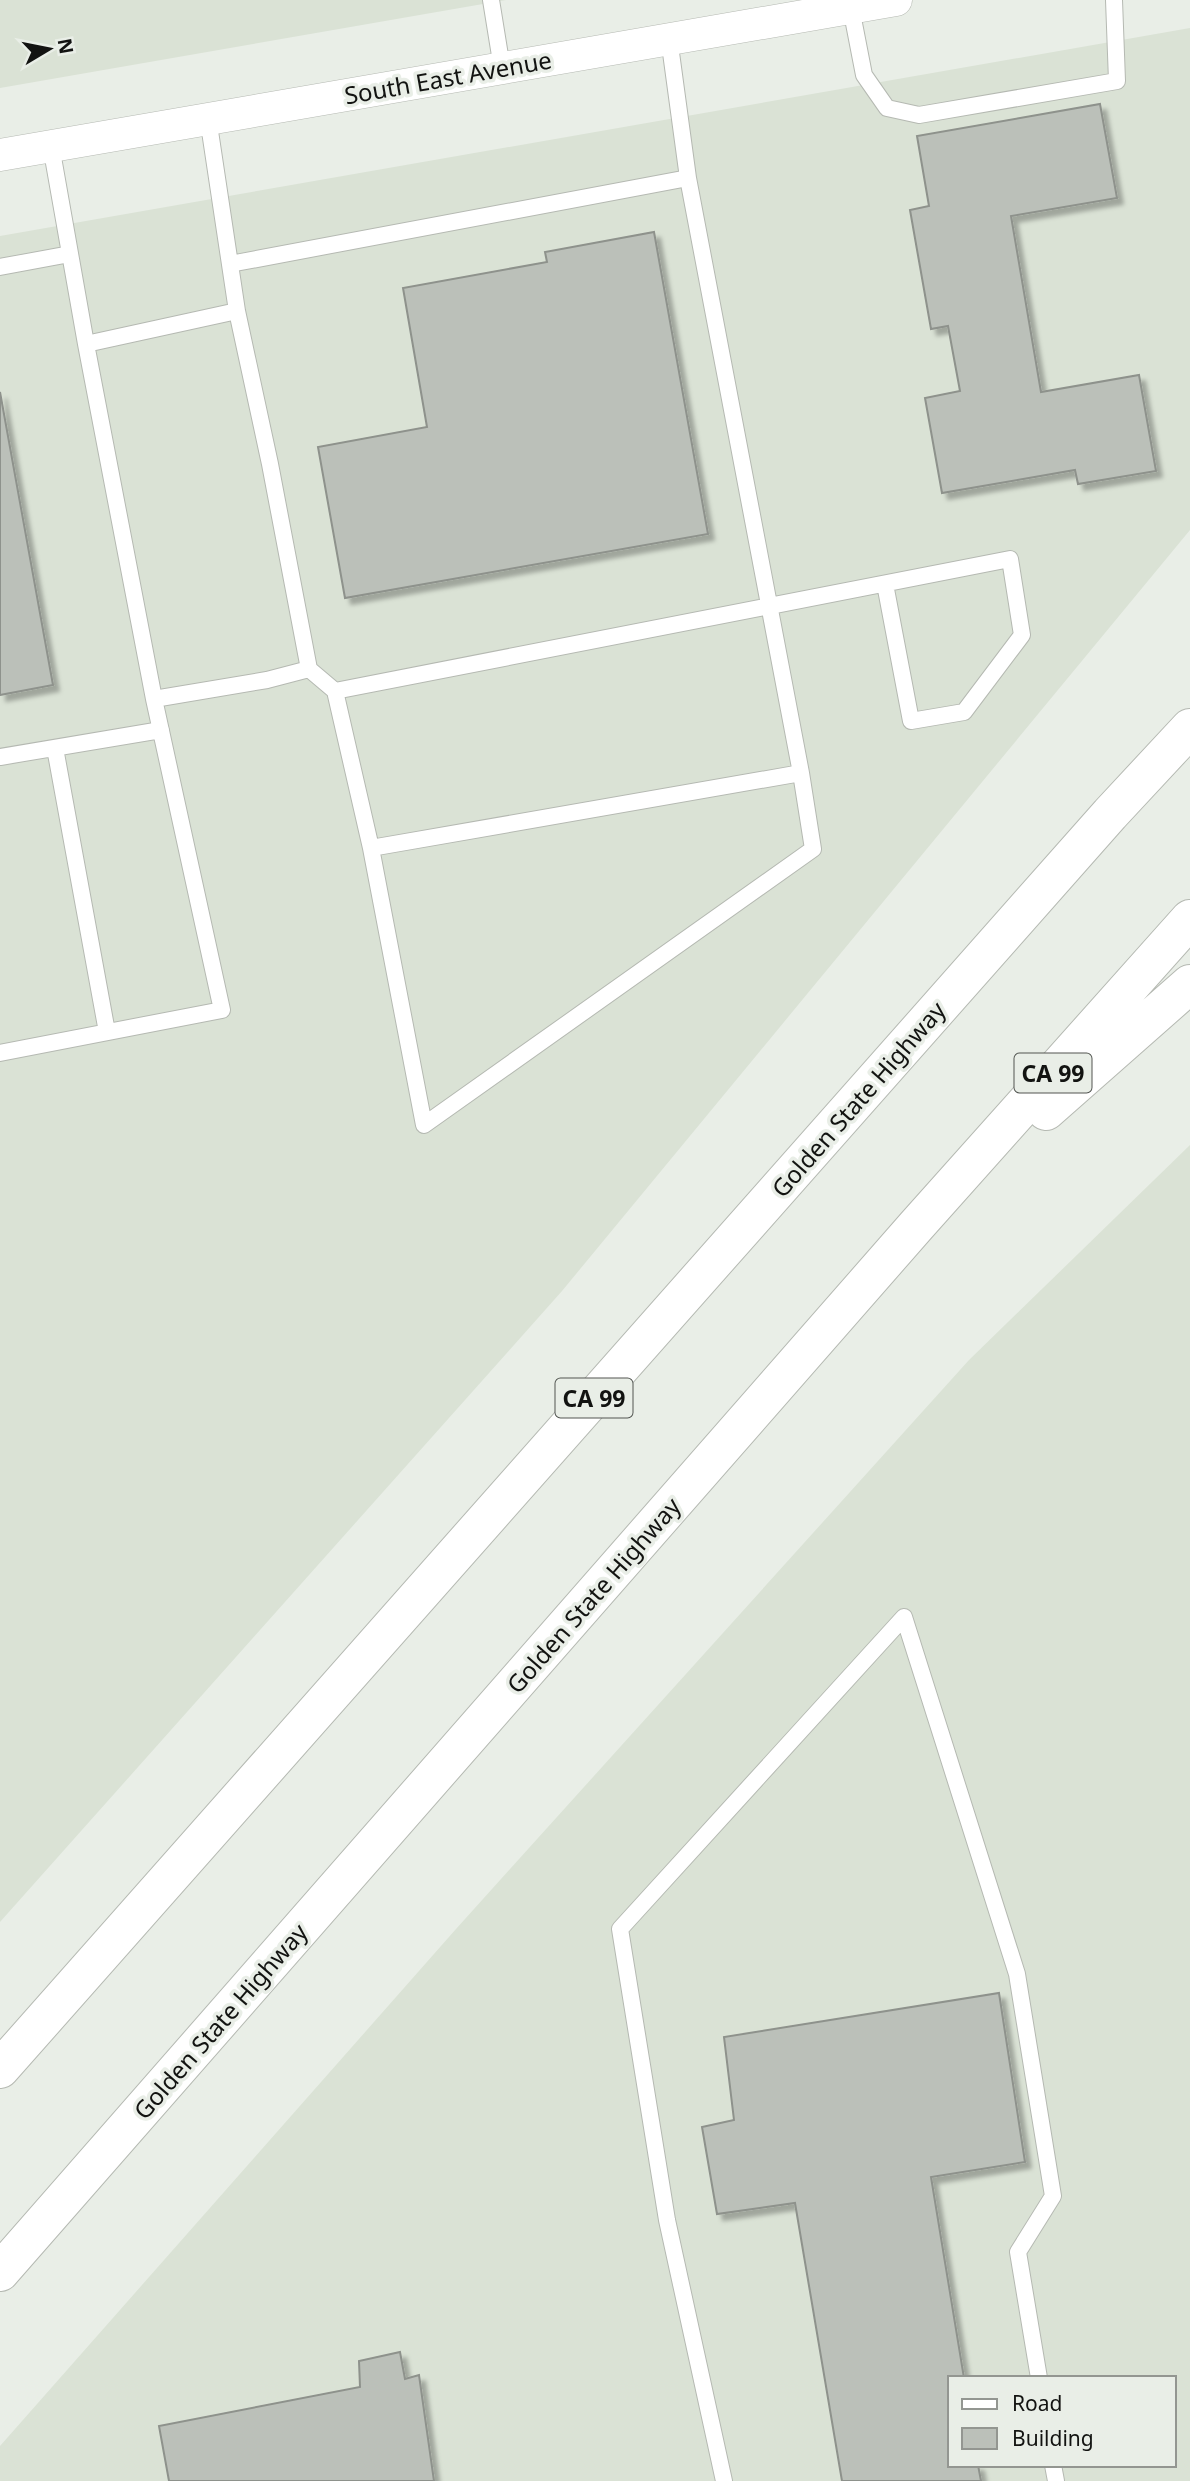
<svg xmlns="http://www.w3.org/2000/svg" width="1190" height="2481" viewBox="0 0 1190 2481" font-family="'Noto Sans',sans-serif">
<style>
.built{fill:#dae2d5;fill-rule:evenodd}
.building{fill:#bbc0b9;stroke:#8e928c;stroke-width:2;filter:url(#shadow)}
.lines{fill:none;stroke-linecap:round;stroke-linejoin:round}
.lane-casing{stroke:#b5b9b2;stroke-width:18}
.street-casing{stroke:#b5b9b2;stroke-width:33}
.highway-casing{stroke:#b5b9b2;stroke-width:40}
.lane{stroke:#fff;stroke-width:16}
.street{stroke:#fff;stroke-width:32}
.highway{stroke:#fff;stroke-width:38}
.labels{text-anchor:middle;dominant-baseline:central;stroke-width:7;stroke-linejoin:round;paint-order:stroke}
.shield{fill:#e9eee7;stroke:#525551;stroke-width:2}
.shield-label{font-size:23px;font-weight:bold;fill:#121311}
.street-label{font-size:24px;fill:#121311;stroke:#e9eee7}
</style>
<defs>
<filter id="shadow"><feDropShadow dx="6" dy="6" stdDeviation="2" flood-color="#0004"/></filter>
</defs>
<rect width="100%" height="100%" fill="#e9eee7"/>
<path class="built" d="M0 0H506L0 88Z
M1190 28V530L562 1291 0 1922V236Z
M1190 1145V2481H0V2446L456 1929 969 1360ZM950 2378H1174V2465H950Z"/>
<path class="building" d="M1100 104 1117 198 1011 216 1041 392 1139 375 1156 471 1078 484 1075 470 942 493 925 398 960 391 948 326 931 329 910 210 929 206 917 136Z
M654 232 708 534 345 598 318 447 427 427 403 288 547 262 545 252Z
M0 392 53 685 0 695Z
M999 1993 1025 2162 931 2177 964 2378H950V2465H978L981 2481H842L795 2203 717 2214 702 2127 734 2120 724 2037Z
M400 2352 405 2379 419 2375 434 2481H169L159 2426 360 2387 359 2361Z"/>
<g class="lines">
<defs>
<path id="lane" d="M491 0 502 68
M851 8 864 75 887 108 919 115 1117 81 1114 0
M208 118 237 311 270 464 309 669 335 691 371 848 424 1125 813 849 801 773 688 178 669 38
M230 264 688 178
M0 267 70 254
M86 344 237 311
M335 691 1010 559 1022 635 964 712 911 721 885 584
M154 699 267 680 309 669
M55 748 107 1032
M0 757 161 730
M371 848 801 773
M0 1053 222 1010 154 699 86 344 51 146
M1053 2465 1056 2481
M724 2481 667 2220 620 1929 904 1617 1017 1974 1053 2196 1018 2252 1039 2378"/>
<path id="street" d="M0 155 896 0"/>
<path id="highway" d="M1046 1111 1190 984
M0 2069 1110 814 1190 728
M0 2272 916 1226 1190 919"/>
</defs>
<use href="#lane" class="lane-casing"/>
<use href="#street" class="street-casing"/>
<use href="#highway" class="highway-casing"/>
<use href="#lane" class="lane"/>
<use href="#street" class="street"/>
<use href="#highway" class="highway"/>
</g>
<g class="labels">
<g class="shield">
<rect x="1014.5" y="1053.5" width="77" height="39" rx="5"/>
<rect x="555.5" y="1378.5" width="77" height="39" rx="5"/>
</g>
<g class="shield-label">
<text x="1053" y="1073">CA 99</text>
<text x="594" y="1398">CA 99</text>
</g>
<g class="street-label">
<text transform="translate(448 77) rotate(-10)">South East Avenue</text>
<text transform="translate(858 1099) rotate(-49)">Golden State Highway</text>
<text transform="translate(593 1595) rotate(-49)">Golden State Highway</text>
<text transform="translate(220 2021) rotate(-49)">Golden State Highway</text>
</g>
</g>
<rect x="948" y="2376" width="228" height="91" fill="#e9eee7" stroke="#939691" stroke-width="2"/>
<rect x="962" y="2399" width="35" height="10" fill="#ffffff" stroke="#939691" stroke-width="2"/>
<text x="1012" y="2411" font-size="21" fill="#121311">Road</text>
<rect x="962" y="2428" width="35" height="21" fill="#bbc0b9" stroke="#939691" stroke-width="2"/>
<text x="1012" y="2446" font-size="21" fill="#121311">Building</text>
<g transform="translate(49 49) rotate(80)" stroke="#e9eee7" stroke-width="5" paint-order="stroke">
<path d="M0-5L12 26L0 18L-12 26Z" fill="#121311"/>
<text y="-10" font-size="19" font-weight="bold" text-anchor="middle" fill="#121311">N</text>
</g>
</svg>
